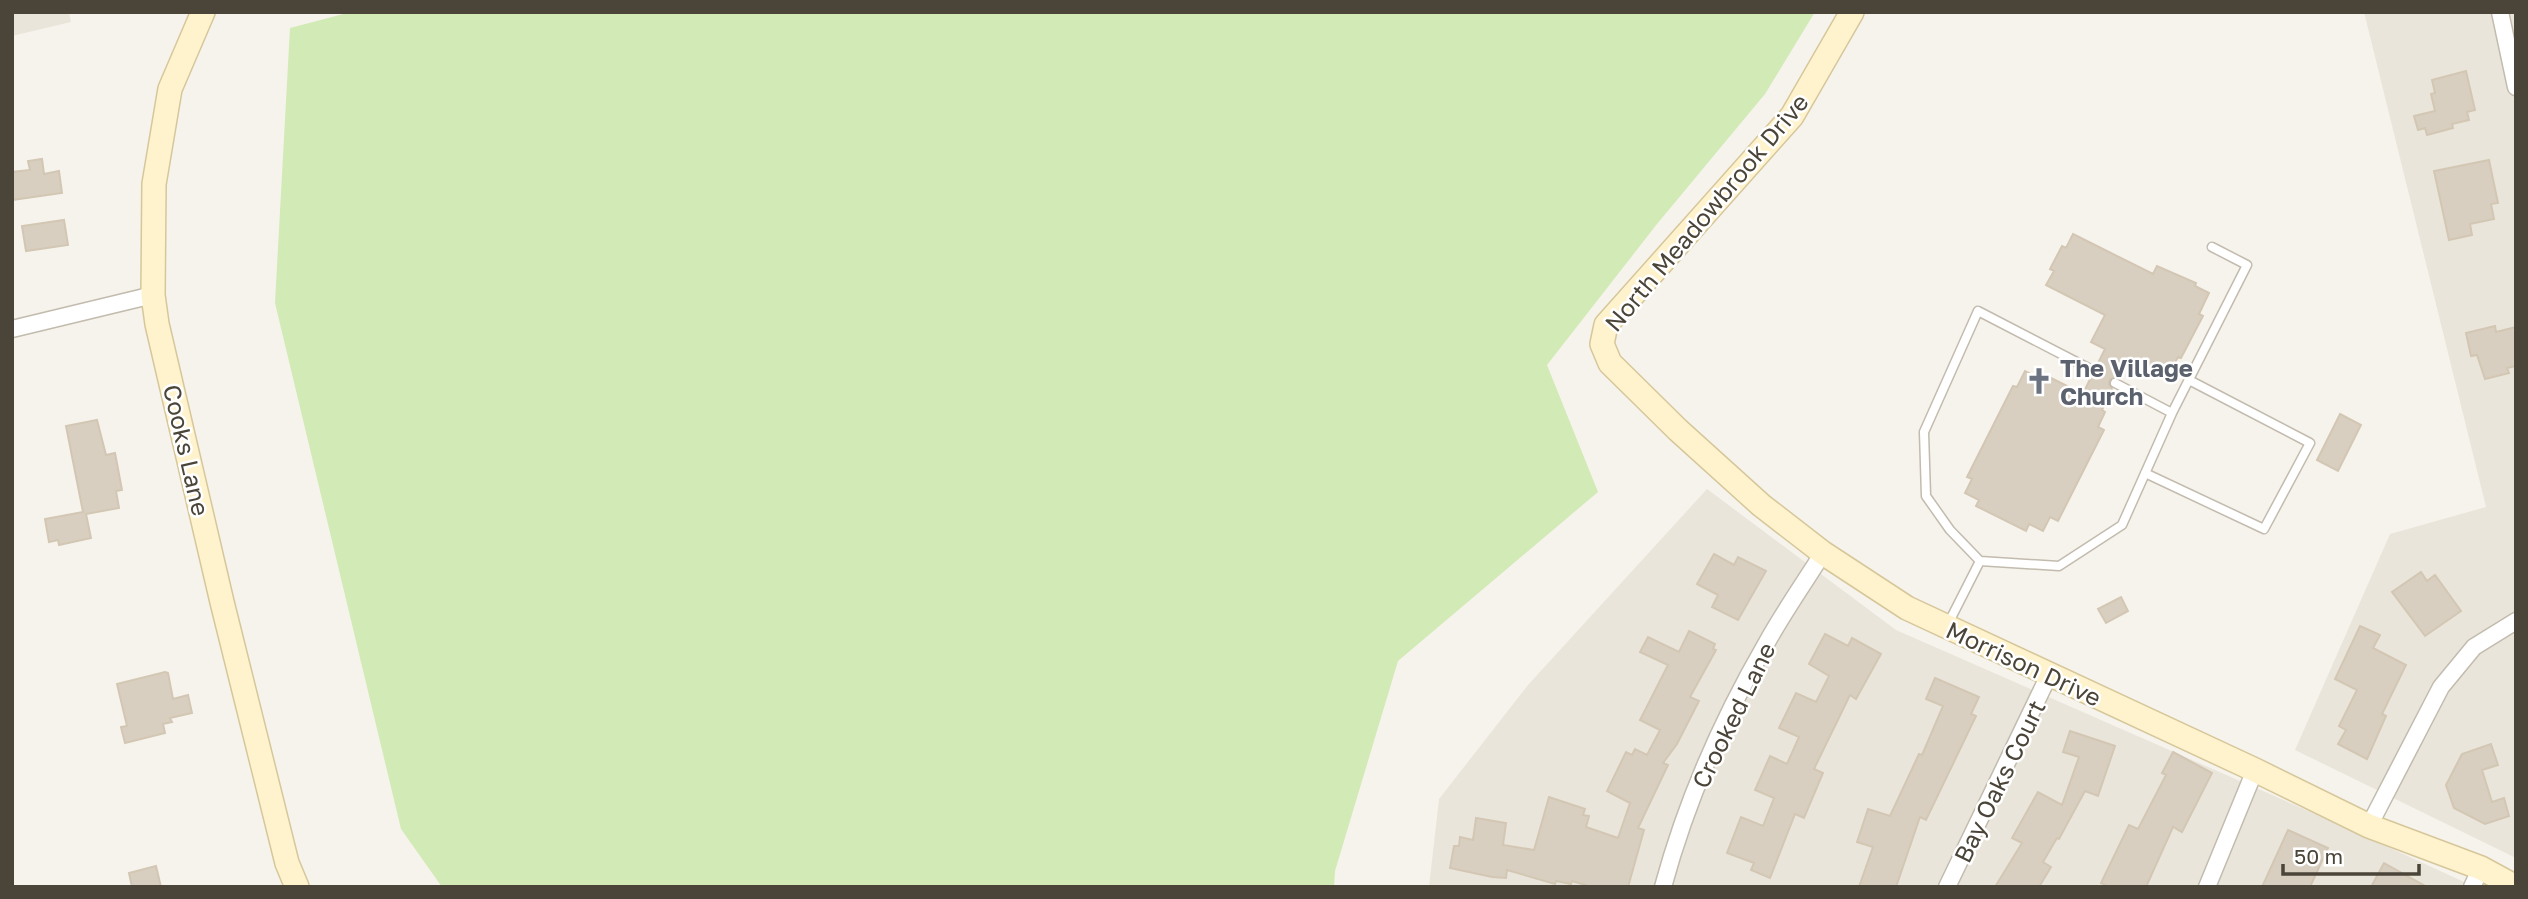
<svg xmlns="http://www.w3.org/2000/svg" width="2528" height="899" viewBox="0 0 2528 899" font-family="'Golos Text',sans-serif">
<style>
.residential{fill:#eae5da}
.green{fill:#d2eab5}
.building{fill:#d8cfc1;stroke:#d3c7b4;stroke-width:2}
.lines{fill:none;stroke-linecap:round;stroke-linejoin:round}
.lane-casing{stroke:#c2bbae;stroke-width:11}
.street-casing{stroke:#c2bbae;stroke-width:19}
.secondary-casing{stroke:#d6c79b;stroke-width:26}
.lane{stroke:#fff;stroke-width:8}
.street{stroke:#fff;stroke-width:16}
.secondary{stroke:#fff3cd;stroke-width:23}
.labels{text-anchor:middle;dominant-baseline:central;stroke-width:5;stroke-linejoin:round;paint-order:stroke}
.street-label{font-size:24px;fill:#4b4439;stroke:#fff}
.worship-label{font-size:24px;font-weight:bold;fill:#5b616d;stroke:#fff;text-anchor:start}
</style>
<rect width="100%" height="100%" fill="#f6f3ec"/>
<path class="residential" d="M12 12H69L71 22 12 36Z
M2364 12H2516V858L2295 750 2390 534 2486 507Z
M1707 489 1896 630 2338 824 2475 887H1429L1439 799 1528 685Z"/>
<path class="green" d="M351 12H1815L1765 94 1657 224 1547 365 1598 492 1398 661 1335 871 1334 887H442L401 829 275 303 290 28Z"/>
<path class="building" d="M2466 71 2475 110 2467 112 2469 120 2452 124 2453 128 2427 135 2425 128 2418 130 2414 116 2435 111 2431 94 2435 93 2432 80Z
M42 159 44 174 59 171 62 193 12 200V172L30 170 28 161Z
M2489 160 2498 203 2491 204 2494 219 2470 224 2472 235 2449 240 2434 171Z
M64 220 68 245 26 251 22 226Z
M2073 234 2153 274 2157 266 2196 283 2195 286 2209 293 2199 314 2203 316 2181 358 2178 357 2168 375 2138 360 2135 364 2127 360 2118 377 2110 379 2109 384 2112 389 2102 410 2105 412 2098 427 2104 430 2058 521 2050 517 2043 531 2029 524 2026 531 1976 506 1979 500 1965 493 1972 479 1967 477 2013 386 2017 387 2025 371 2041 379 2043 374 2083 394 2091 377H2097L2100 373 2097 365 2105 349 2091 342 2105 315 2046 285 2054 271 2050 269 2062 246 2066 248Z
M2495 326 2496 332 2516 327V366L2507 368 2509 373 2485 379 2477 355 2471 356 2466 333Z
M2340 414 2361 425 2338 471 2317 460Z
M97 420 106 455 115 453 122 490 116 491 119 508 86 514 91 538 59 545 58 540 49 542 45 519 83 512 66 426Z
M1714 554 1734 565 1738 557 1766 571 1738 620 1712 607 1718 595 1697 584Z
M2421 572 2427 581 2435 575 2461 611 2425 636 2392 592Z
M2121 597 2128 611 2106 623 2098 609Z
M2360 626 2380 635 2373 648 2406 665 2382 714 2386 716 2367 759 2338 744 2346 730 2339 726 2357 690 2335 679Z
M1689 631 1715 644 1713 649 1716 650 1690 697 1699 701 1677 744 1663 763 1668 765 1638 828 1644 830 1628 887H1592L1572 881 1571 884 1556 881 1555 884 1507 870 1506 878 1492 877 1450 868 1454 846H1459L1460 837 1473 840 1476 818 1506 823 1503 845 1534 850 1549 797 1585 809 1583 815 1589 816 1586 827 1618 838 1630 803 1607 791 1626 752 1632 755 1635 749 1647 755 1660 730 1640 720 1668 665 1640 652 1648 637 1679 652Z
M1825 634 1848 646 1852 638 1881 654 1856 699 1850 695 1814 769 1823 773 1804 818 1795 814 1770 878 1751 870 1754 863 1727 853 1741 817 1763 826 1774 798 1755 790 1770 756 1787 764 1799 737 1779 728 1796 693 1816 702 1829 676 1809 664Z
M165 672 168 673 173 699 188 695 192 713 170 718 172 722 163 724 165 733 125 743 121 727 127 726 117 684Z
M1935 678 1979 697 1971 714 1976 716 1926 820 1920 817 1896 887H1859L1873 847 1857 842 1868 809 1890 816 1919 754 1922 755 1943 706 1926 699Z
M2070 731 2115 746 2098 796 2085 791 2059 839 2057 838 2043 862 2051 867 2039 887H1995L2022 843 2012 838 2038 792 2062 805 2079 757 2063 752Z
M2491 744 2498 765 2482 770 2492 802 2504 798 2509 816 2485 824 2454 808 2446 785 2462 754Z
M2173 752 2212 773 2182 832 2173 827 2146 887H2109L2101 883 2129 825 2138 829 2166 775 2162 773Z
M2288 830 2328 848 2310 887H2262Z
M2384 863 2427 887H2371Z
M156 866 161 887H132L129 873Z"/>
<g class="lines">
<defs>
<path id="lane" d="M2172 413 2247 265 2212 247
M2145 473 2264 529 2310 443 2189 380
M1980 561 1950 530 1926 496 1924 432 1978 311 2094 371
M1948 624 1980 561 2059 566 2122 525 2172 413 2115 383"/>
<path id="street" d="M2500 12 2516 87
M12 329 153 295
M2369 826 2441 687 2474 647 2516 621
M1663 887C1686 802 1722 720 1766 644 1783 613 1804 583 1823 553
M1947 887 2049 675
M2207 887 2255 770
M2472 887 2481 868"/>
<path id="secondary" d="M203 12 170 89 154 184 153 295 157 324 222 602 287 863 297 887
M1852 12 1792 116 1606 325 1602 344 1610 363 1678 430 1761 505 1823 553 1907 608 2255 770 2369 826 2481 868 2516 887"/>
</defs>
<use href="#lane" class="lane-casing"/>
<use href="#street" class="street-casing"/>
<use href="#secondary" class="secondary-casing"/>
<use href="#lane" class="lane"/>
<use href="#street" class="street"/>
<use href="#secondary" class="secondary"/>
</g>
<defs>
<symbol id="church-bare" viewBox="-9 -9 18 18"><path d="M-1.2-6h2.4v3.5h3.3v2.4h-3.3V6h-2.4V-.1h-3.3v-2.4h3.3Z" fill="#6b7280" stroke="#fff" stroke-width="2.5" paint-order="stroke"/></symbol>
</defs>
<g fill-rule="evenodd">
<use href="#church-bare" x="2020" y="362" width="38" height="38"/>
</g>
<g class="labels">
<g class="street-label">
<text transform="translate(1706 212) rotate(-50)">North Meadowbrook Drive</text>
<text transform="translate(187 450) rotate(77)">Cooks Lane</text>
<text transform="translate(2024 663) rotate(25)">Morrison Drive</text>
<text transform="translate(1733 715) rotate(-64)">Crooked Lane</text>
<text transform="translate(1999 781) rotate(-64)">Bay Oaks Court</text>
</g>
<g class="worship-label">
<text x="2060" y="367">The Village<tspan x="2060" dy="28">Church</tspan></text>
</g>
</g>
<rect width="2528" height="899" fill="none" stroke="#4b4439" stroke-width="28"/>
<path d="M2283 864v10h136v-10" fill="none" stroke="#4b4439" stroke-width="3.5"/>
<text x="2294" y="864" font-size="21" fill="#4b4439" stroke="#ffffff" stroke-width="5" paint-order="stroke">50 m</text>
</svg>
